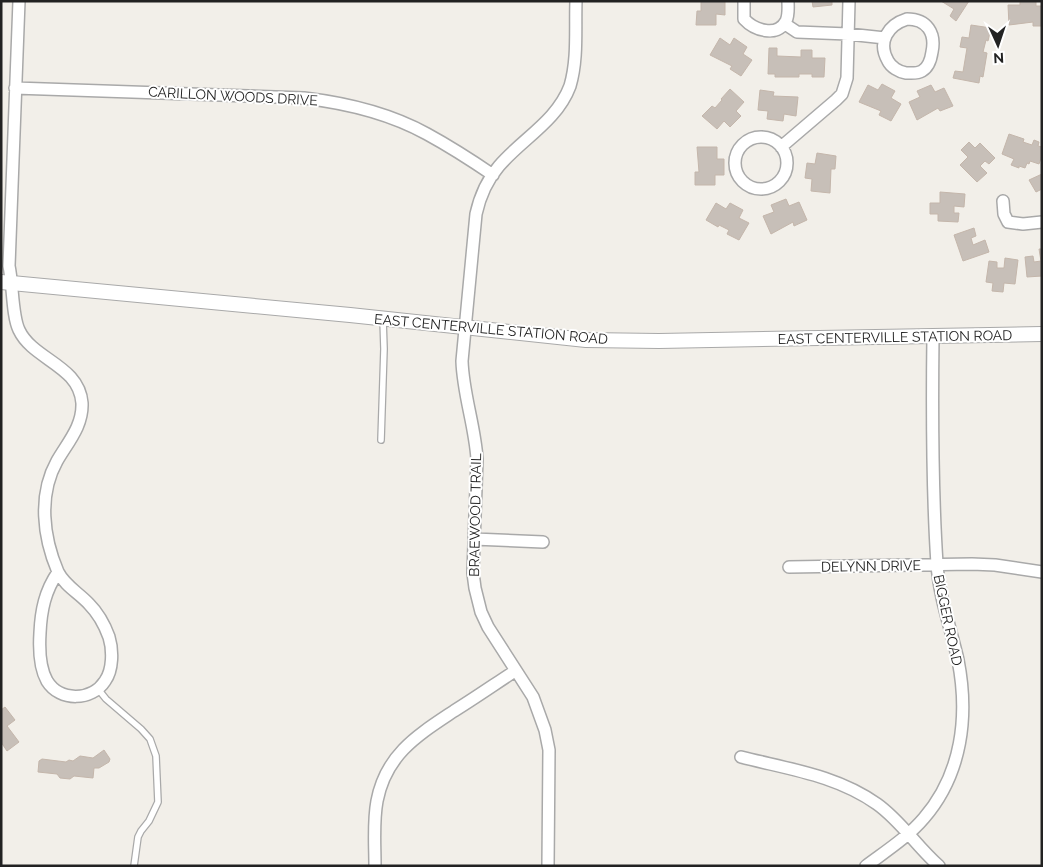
<svg xmlns="http://www.w3.org/2000/svg" width="1043" height="867" viewBox="0 0 1043 867" font-family="Raleway,sans-serif">
<style>
.building{fill:#c7bfb8;stroke:#c4b6ab}
.lines{fill:none;stroke-linecap:round;stroke-linejoin:round}
.service-casing{stroke:#a9a9a9;stroke-width:8}
.minor-casing{stroke:#a9a9a9;stroke-width:14}
.tertiary-casing{stroke:#a9a9a9;stroke-width:16}
.service{stroke:#fff;stroke-width:5.5}
.minor{stroke:#fff;stroke-width:11}
.tertiary{stroke:#fff;stroke-width:14}
.labels{text-anchor:middle;dominant-baseline:central;stroke-width:4;stroke-linejoin:round;paint-order:stroke}
.street-label{font-size:14px;fill:#222;stroke:#fff}
</style>
<rect width="100%" height="100%" fill="#f2efe9"/>
<path class="building" d="M701 1H725V15L716 14V25H696L697 11H701Z
M812 1H832V5L813 7Z
M941 1H969L956 21 950 16 954 9Z
M1020 1H1036V6H1042V26H1033V22L1009 25 1008 5H1020Z
M971 25 991 28 988 41 986 40 983 52 987 53 983 77 980 76 979 83 953 78 955 71 963 72 967 48 960 47 962 37 969 38Z
M720 38 730 45 734 38 747 47 743 54 752 60 741 76 730 69 732 66 710 55Z
M769 48H777V56L801 57V50H812V58H825L824 77H812V74H799V77H775V74H768Z
M882 84 895 91 891 98 901 104 891 121 879 115 881 111 859 102 868 85 878 90Z
M931 85 935 92 944 88 953 106 940 111 938 108 917 120 909 102 920 97 917 91Z
M730 89 744 102 736 111 741 116 730 127 724 121 717 129 702 116 712 106 715 108 722 100 721 99Z
M760 90 774 92 773 96 798 97 796 116 784 114 783 121 767 119 768 111 758 110Z
M1009 134 1024 139 1023 142 1032 145 1034 140 1039 142 1038 146 1042 147V155L1039 164 1030 161 1029 164 1027 163 1025 168 1019 166V168L1011 165 1014 159 1002 154Z
M969 142 975 148 980 143 995 158 989 164 985 161 980 166 987 173 977 182 960 165 968 157 961 150Z
M697 147H717V159H724V175H715V185H695V172H699Z
M817 153 836 156 835 169H831L830 193 811 191 812 179 805 178 807 163 815 164Z
M1042 174V189L1036 192 1029 180Z
M940 192 965 194 964 207 954 206V213H959L958 222 938 221V214H930V203H940Z
M786 199 789 206 799 202 807 220 794 226 793 222 771 234 763 216 774 212 771 205Z
M716 203 726 209 730 203 743 210 739 218 749 223 739 240 727 234 729 230 719 225 718 227 706 220Z
M974 228 976 236 971 238 973 245 985 240 989 252 963 261 954 235Z
M1039 249H1042V276L1027 277 1025 257 1033 256 1034 262 1041 261Z
M1005 258 1018 260 1015 284 1004 283 1003 292 992 291 993 283 986 282 989 261 997 262V268H1004Z
M5 707 15 720 7 726 19 742 7 751 1 742V710Z
M104 750 110 759 109 762 99 768H94L93 778 74 776 70 779 60 778 57 774 38 772 39 761 42 759 66 762 69 760 73 761 80 756 93 758Z"/>
<g class="lines">
<defs>
<path id="service" d="M381 440 384 349 383 319
M98 689 106 699 141 729 150 739 156 756 158 802 149 821 141 831 138 837 134 866"/>
<path id="minor" d="M19 1 9 266C13 284 12 316 19 330 33 360 79 365 82 403 83 426 68 442 57 461 38 495 43 537 58 572
M744 1V19C754 30 777 38 786 21 789 15 788 8 788 1
M907 19C927 19 936 33 932 52 931 59 929 67 922 71 917 74 911 73 906 73 899 72 891 67 888 61 877 42 888 25 907 19Z
M785 24 797 32 848 34 885 38
M15 88 304 98C346 103 389 113 427 134 449 146 471 160 493 175
M735 163a26 26 0 1 1 52 0a26 26 0 1 1-52 0Z
M781 147 836 100 842 94 847 78 849 1
M1003 201 1004 214 1008 222 1023 224 1042 222
M474 539 543 542
M789 567 972 564 995 565 1042 572
M58 572C65 586 79 593 89 604 98 613 105 626 109 637 113 650 113 670 105 681 92 701 60 702 47 681 39 667 39 649 40 633 41 610 45 591 58 572Z
M741 757C788 769 836 775 877 804 901 821 917 847 939 866
M375 866C375 844 373 822 377 801 386 754 418 735 454 711 475 698 495 684 515 671
M548 866 549 750 545 730 533 697 488 627 481 612 475 588 473 573 477 459C475 426 463 394 462 361L476 214C480 196 487 180 499 166 522 139 557 121 570 86 578 59 575 29 576 1
M866 866C886 851 908 837 924 818 962 774 969 716 958 660 951 629 939 596 937 564 932 488 932 412 933 336"/>
<path id="tertiary" d="M1 282 350 315 586 340 659 341 1042 334"/>
</defs>
<use href="#service" class="service-casing"/>
<use href="#minor" class="minor-casing"/>
<use href="#tertiary" class="tertiary-casing"/>
<use href="#service" class="service"/>
<use href="#minor" class="minor"/>
<use href="#tertiary" class="tertiary"/>
</g>
<g class="labels">
<g class="street-label">
<text transform="translate(233 96) rotate(3)">CARILLON WOODS DRIVE</text>
<text transform="translate(491 329) rotate(5)">EAST CENTERVILLE STATION ROAD</text>
<text transform="translate(895 337) rotate(-1)">EAST CENTERVILLE STATION ROAD</text>
<text transform="translate(475 515) rotate(-89)">BRAEWOOD TRAIL</text>
<text transform="translate(871 566) rotate(-1)">DELYNN DRIVE</text>
<text transform="translate(948 620) rotate(78)">BIGGER ROAD</text>
</g>
</g>
<rect width="1043" height="867" fill="none" stroke="#222222" stroke-width="5"/>
<g transform="translate(998 45) rotate(177)" stroke="#ffffff" stroke-width="4" paint-order="stroke">
<path d="M0-4L9 19L0 12L-9 19Z" fill="#222222"/>
<text y="-8" font-size="14" font-weight="bold" text-anchor="middle" fill="#222222">N</text>
</g>
</svg>
